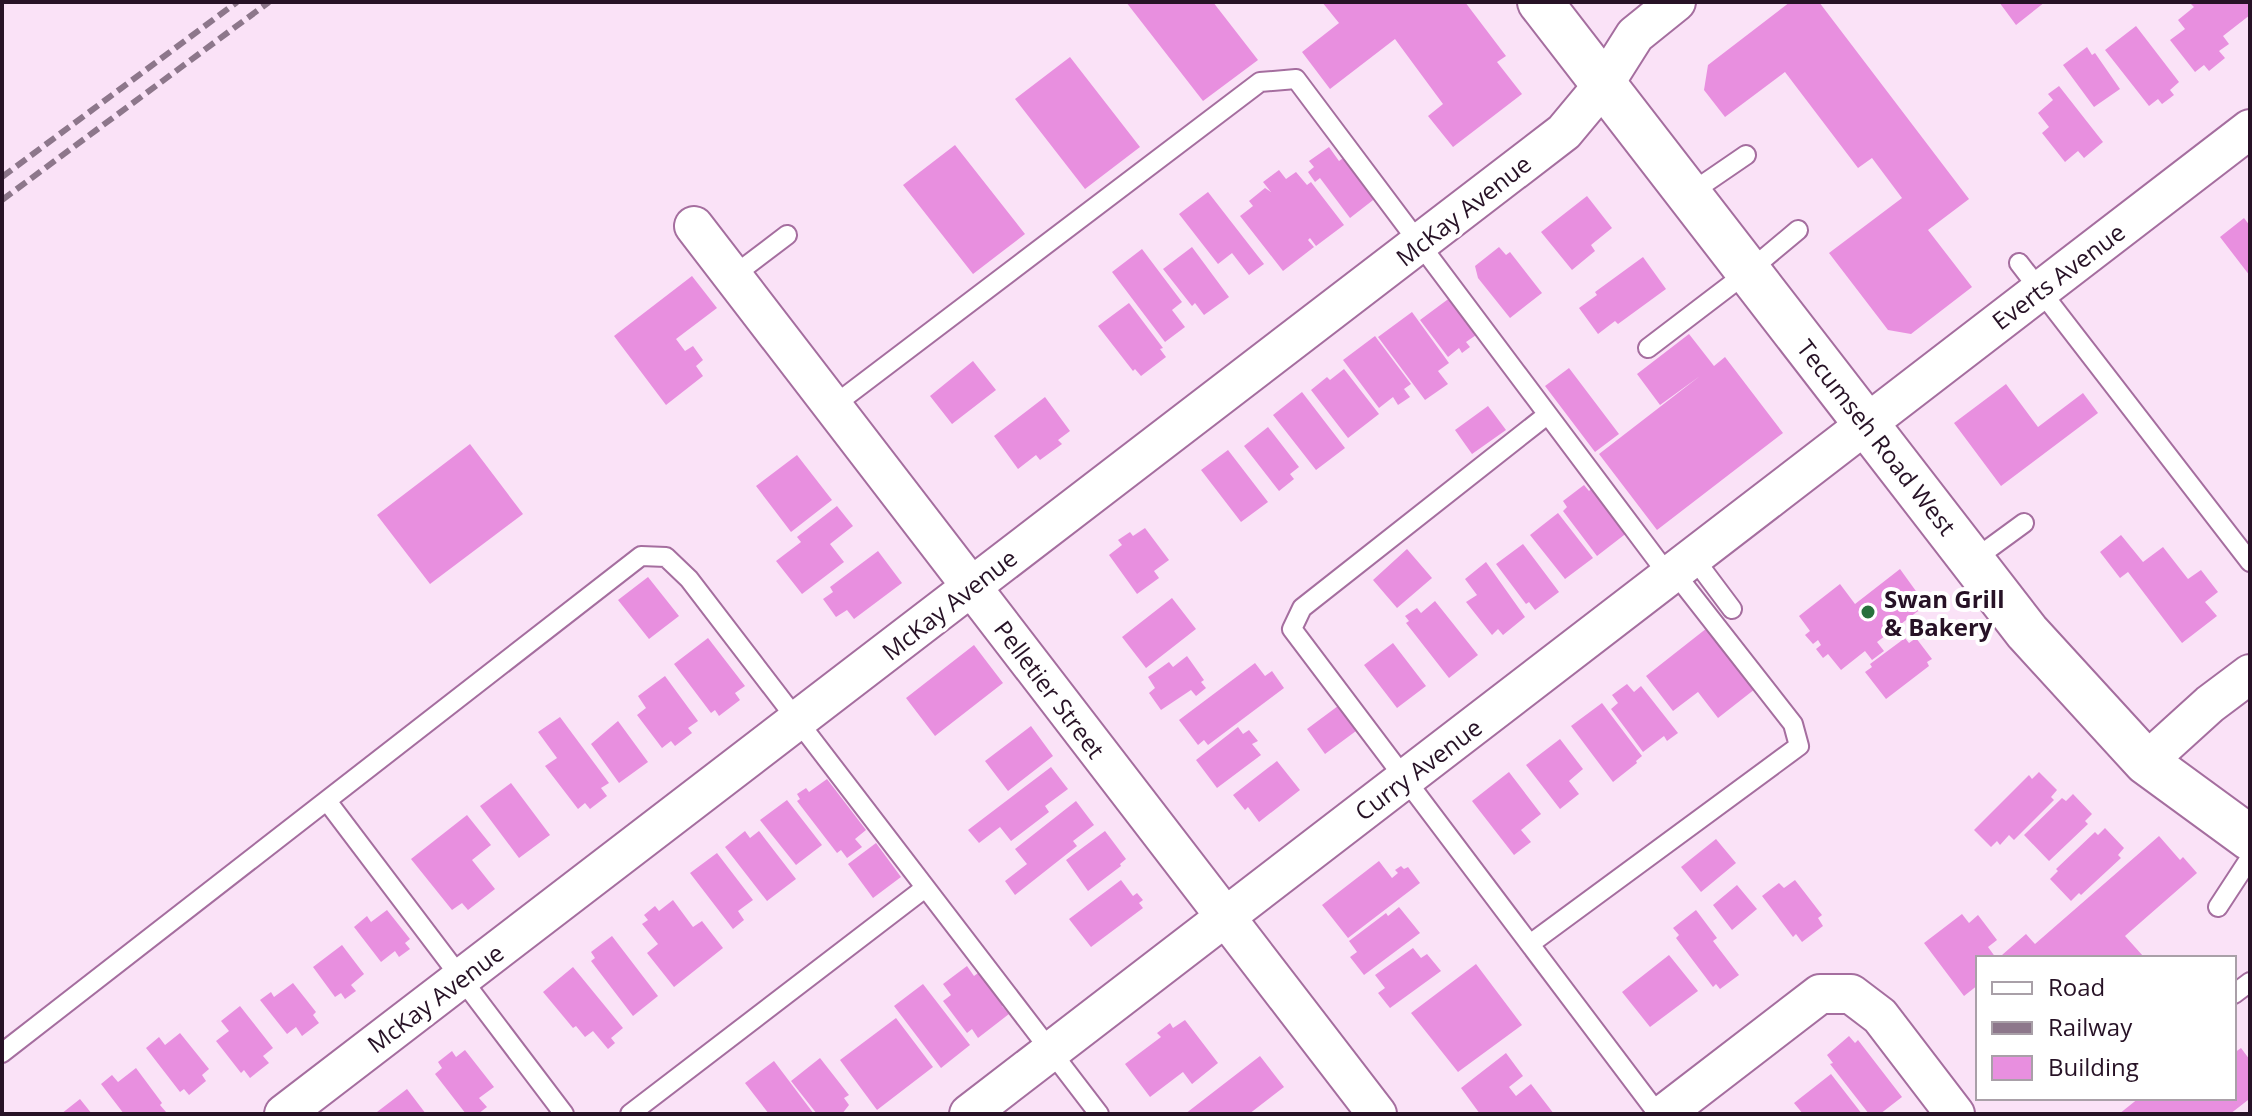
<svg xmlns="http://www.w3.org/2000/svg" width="2252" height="1116" viewBox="0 0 2252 1116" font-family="'Open Sans',sans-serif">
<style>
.building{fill:#e88fdf}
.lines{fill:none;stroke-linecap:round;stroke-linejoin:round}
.service-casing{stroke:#a56e9f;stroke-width:22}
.minor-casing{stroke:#a56e9f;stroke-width:42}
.secondary-casing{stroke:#a56e9f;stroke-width:48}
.service{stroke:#fff;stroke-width:18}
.minor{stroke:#fff;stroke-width:38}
.secondary{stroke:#fff;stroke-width:44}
.rail{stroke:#8d778b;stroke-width:6;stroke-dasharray:12 6;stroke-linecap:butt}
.poi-dot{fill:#27703d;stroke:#fff;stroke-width:3}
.labels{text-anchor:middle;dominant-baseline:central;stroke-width:8;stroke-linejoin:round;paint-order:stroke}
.street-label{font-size:24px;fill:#271226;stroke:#fff}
.poi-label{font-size:24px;font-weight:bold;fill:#271226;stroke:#fff;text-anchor:start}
</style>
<rect width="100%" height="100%" fill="#fae2f7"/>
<path class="building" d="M1126 2H1213L1258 60 1203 101Z
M1322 2H1465L1506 56 1497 62 1522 94 1453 147 1428 116 1443 104 1395 39 1330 89 1302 52 1339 23Z
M1790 2H1819L1969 199 1928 230 1972 287 1911 334 1888 330 1829 253 1902 198 1872 158 1858 168 1785 72 1725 117 1704 90 1708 65Z
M1999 2H2045L2016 25Z
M2189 2H2250V15L2223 36 2229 44 2219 51 2225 58 2209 71 2204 65 2195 72 2170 40 2185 29 2178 20 2194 7Z
M2136 26 2179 82 2170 90 2174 95 2162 104 2158 99 2149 106 2105 50Z
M2087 47 2092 55 2095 53 2120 89 2094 107 2063 65Z
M1070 57 1140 147 1085 189 1015 99Z
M2059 86 2103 142 2084 158 2078 151 2065 162 2042 133 2049 127 2038 113 2053 100 2048 94Z
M955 145 1025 234 973 274 903 185Z
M1329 147 1339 161 1346 156 1377 197 1350 218 1320 178 1315 182 1308 172 1314 167 1309 161Z
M1279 170 1286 179 1296 172 1307 185 1311 182 1344 225 1316 246 1310 238 1308 240 1314 247 1283 271 1240 216 1253 206 1249 201 1265 188 1271 192 1263 182Z
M1208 192 1264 264 1249 275 1232 253 1218 264 1179 214Z
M1587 196 1612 228 1591 245 1595 251 1572 270 1541 232Z
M2244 218 2250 226V276L2220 237Z
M1192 247 1229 297 1204 315 1195 303 1192 306 1163 269Z
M1499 247 1506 255 1510 252 1542 293 1510 318 1478 278 1475 266Z
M1142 249 1182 302 1172 310 1185 327 1165 342 1112 272Z
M1643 257 1666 289 1618 324 1615 321 1598 334 1579 308 1597 295 1595 292Z
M692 276 717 308 676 339 685 351 693 346 703 360 696 366 703 376 666 405 614 336Z
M1451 297 1479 333 1466 342 1470 347 1462 353 1459 348 1448 357 1420 320Z
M1129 303 1163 348 1160 349 1166 357 1141 376 1135 369 1133 371 1098 326Z
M1412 312 1449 363 1438 371 1448 384 1425 400 1378 337Z
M1689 334 1714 366 1725 357 1783 433 1657 530 1599 454 1700 376 1660 405 1637 374Z
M1375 336 1411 384 1404 389 1410 397 1398 405 1393 397 1379 408 1343 360Z
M973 361 996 390 952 424 930 396Z
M1569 368 1619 434 1595 452 1545 386Z
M1344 369 1379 414 1348 438 1311 390 1327 377 1330 380Z
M2006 384 2038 427 2083 393 2098 413 2001 486 1954 423Z
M1302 392 1345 448 1316 470 1273 415Z
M1045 397 1070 431 1058 440 1062 444 1040 460 1036 455 1018 469 994 436Z
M1488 406 1506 430 1472 454 1455 430Z
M1268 427 1299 467 1290 474 1294 479 1279 491 1244 446Z
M470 444 523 514 430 584 377 515Z
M1228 450 1268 502 1241 522 1201 470Z
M797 455 832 500 791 532 756 486Z
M1584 485 1589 491 1593 487 1628 532 1597 556 1563 511 1567 507 1563 501Z
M837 506 853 526 830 544 844 562 802 594 776 561 801 542 797 537Z
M1558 513 1593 558 1565 579 1530 535Z
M1145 528 1169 560 1154 571 1159 578 1137 594 1109 555 1122 545 1118 540 1130 532 1133 536Z
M2121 535 2143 562 2163 547 2188 579 2201 570 2218 592 2205 602 2217 616 2182 643 2128 572 2120 578 2100 552Z
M1523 544 1559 592 1535 610 1529 602 1526 604 1496 564Z
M1407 549 1432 578 1397 608 1373 580Z
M878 551 902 583 854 619 847 610 836 617 823 599 833 592 830 587Z
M1486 562 1525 617 1503 635 1498 629 1492 635 1466 602 1477 595 1465 579Z
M1900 569 1926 605 1877 642 1884 651 1872 660 1865 651 1841 670 1828 654 1823 658 1816 649 1821 645 1818 640 1813 644 1805 635 1810 631 1799 616 1840 584 1855 604Z
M648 577 679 616 649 639 618 600Z
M1172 598 1196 629 1146 668 1122 637Z
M1435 601 1478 655 1449 678 1406 623 1409 621 1405 616 1417 608 1421 613Z
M1707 628 1755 689 1718 718 1698 692 1673 711 1646 676Z
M708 638 745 686 735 693 740 700 719 716 715 710 711 713 674 664Z
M1905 638 1909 643 1916 638 1932 659 1927 662 1929 666 1886 699 1865 672 1872 667 1870 664Z
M1393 643 1426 686 1397 708 1364 665Z
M974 645 1003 683 935 736 906 698Z
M1187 656 1204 680 1201 682 1206 688 1196 696 1191 690 1161 710 1149 693 1155 688 1148 677 1169 662 1173 667Z
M1255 663 1265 676 1272 671 1284 688 1208 745 1204 740 1198 745 1179 720Z
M665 676 698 721 688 728 692 733 675 746 671 741 662 748 637 715 646 708 638 696Z
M1627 684 1634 692 1641 686 1678 733 1667 741 1664 736 1643 752 1611 709 1618 703 1612 695Z
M1602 703 1642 756 1636 761 1637 763 1613 782 1571 726Z
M1338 706 1356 731 1325 754 1307 729Z
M560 717 609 783 601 788 607 796 590 809 585 803 578 809 545 766 557 758 538 732Z
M618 721 648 762 619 783 591 744Z
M1031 726 1053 756 1008 791 985 761Z
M1238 727 1243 734 1249 730 1258 741 1252 744 1261 755 1217 788 1196 760Z
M1560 739 1583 769 1569 781 1579 794 1560 809 1526 765Z
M1277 761 1300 790 1259 822 1248 807 1245 810 1233 795Z
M1051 767 1068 789 1045 806 1049 812 1011 841 1000 827 979 843 968 830Z
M1509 772 1541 814 1521 830 1531 842 1514 855 1472 801Z
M2039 772 2057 790 2051 797 2054 800 2014 840 2009 835 2000 845 1997 841 1991 847 1974 830 2029 775 2032 779Z
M827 779 866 830 855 839 862 847 847 858 841 850 837 853 797 801 800 799 797 794 806 788 809 792Z
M511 783 550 835 519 858 480 806Z
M2073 794 2092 814 2085 821 2088 824 2049 861 2024 835 2062 798 2066 801Z
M787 800 822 845 796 865 760 820Z
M1076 801 1094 825 1073 841 1077 846 1015 895 1005 881 1027 864 1015 849Z
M467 815 491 845 472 860 495 889 468 910 462 903 452 910 411 859Z
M2105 828 2124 848 2118 855 2121 858 2081 895 2079 893 2071 901 2050 879 2058 871 2056 869 2095 832 2098 835Z
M745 831 750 838 759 831 796 879 767 901 725 847Z
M1105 831 1126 859 1120 864 1121 866 1088 891 1066 860Z
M2159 836 2180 860 2183 857 2197 873 2125 936 2143 956 2005 958 2002 955 2026 934 2035 944Z
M1716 839 1736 863 1701 892 1681 867Z
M876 843 901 877 873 898 848 864Z
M717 853 753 900 738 911 744 920 733 929 690 873Z
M1379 861 1392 878 1398 873 1395 870 1401 866 1404 869 1408 867 1420 883 1348 938 1322 905Z
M1121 880 1133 896 1137 893 1143 900 1139 903 1143 908 1091 947 1069 919Z
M1795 880 1822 915 1818 918 1823 926 1802 942 1796 934 1793 937 1762 896 1779 883 1784 888Z
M1737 885 1757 909 1732 930 1713 905Z
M673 900 693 927 702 921 723 948 674 987 647 953 658 944 642 924 648 920 644 915 655 906 659 911Z
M1399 907 1420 933 1364 975 1350 957 1357 952 1349 941 1386 913 1388 916Z
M387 910 410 939 405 943 410 949 399 957 395 951 381 962 354 927 367 916 371 922Z
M1696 910 1717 938 1713 941 1739 975 1720 989 1716 984 1713 987 1676 938 1679 935 1673 928Z
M1962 914 1969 923 1978 915 1997 940 1988 947 1996 958H1978V985L1964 996 1924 943Z
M612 936 658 996 633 1016 591 961 595 958 591 952Z
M342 945 364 974 351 985 356 991 345 999 341 993 335 997 313 967Z
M1413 948 1421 958 1427 954 1441 971 1390 1008 1378 993 1385 988 1375 975Z
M1669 955 1698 991 1650 1027 1622 992Z
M1476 964 1522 1025 1458 1072 1411 1013Z
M967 966 974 976 982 970 1006 1003 1002 1006 1009 1014 978 1038 972 1029 967 1033 943 1001 951 995 943 984Z
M573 967 623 1028 611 1038 615 1043 608 1049 593 1031 585 1037 576 1026 573 1028 543 992Z
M293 983 316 1012 313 1015 319 1023 302 1036 296 1027 287 1034 260 1000 271 992 274 997Z
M923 984 970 1045 941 1068 894 1006Z
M240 1006 273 1048 263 1056 269 1063 250 1078 244 1070 241 1073 216 1041 229 1031 221 1021Z
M896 1018 933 1067 877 1110 840 1060Z
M1185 1020 1218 1063 1192 1084 1183 1072 1150 1097 1125 1064 1161 1037 1157 1033 1170 1023 1173 1028Z
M180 1033 209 1069 202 1075 206 1081 189 1095 184 1089 180 1092 146 1048 159 1037 165 1045Z
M1849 1036 1855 1043 1858 1040 1902 1097 1880 1114H1869L1830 1064 1833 1063 1827 1055Z
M2241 1048 2250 1060V1102L2248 1100 2230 1114H2119L2139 1098H2234V1053Z
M465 1050 494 1087 479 1098 487 1107 478 1114H466L435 1074 442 1068 438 1062 452 1051 456 1057Z
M1506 1053 1523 1076 1509 1087 1516 1096 1531 1084 1554 1114H1480L1461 1088Z
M1260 1056 1284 1087 1249 1114H1185Z
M820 1058 849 1095 844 1098 849 1105 842 1114H817L791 1081Z
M774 1061 814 1114H769L745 1083Z
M136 1068 162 1103 160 1105 166 1112 164 1114H124L101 1084 112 1075 118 1082Z
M1831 1074 1862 1114H1803L1794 1103Z
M407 1089 426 1114H378L377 1112Z
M80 1099 92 1114H61Z"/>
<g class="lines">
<defs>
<path id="service" d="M1689 194 1746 155
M2019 263 2250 562
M733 276 787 235
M1648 348 1749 271 1798 230
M833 406 1260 82 1296 79 1669 576
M1547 415 1302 608 1292 629 1658 1114
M1693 557 1732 609
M1972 561 2024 523
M327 801 564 1114
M2218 907 2250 858
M1530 944 1799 746 1793 724 1674 572
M2234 994 2250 982
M2 1053 641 556 666 557 689 579 1099 1114
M630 1114 925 888"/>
<path id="minor" d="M694 226 1377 1114
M2146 762 2210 704 2250 674
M284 1114 1564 132 1604 84 1635 35 1676 2
M969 1114 2250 129
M1664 1114 1820 994H1851L1880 1016 1955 1114"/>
<path id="secondary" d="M1540 2 2027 632 2146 762 2250 838"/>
</defs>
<use href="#service" class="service-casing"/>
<use href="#minor" class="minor-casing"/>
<use href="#secondary" class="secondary-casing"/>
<use href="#service" class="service"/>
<use href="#minor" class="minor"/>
<use href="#secondary" class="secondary"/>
<path class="rail" d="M2 177 237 2
M2 200 269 2"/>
</g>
<circle class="poi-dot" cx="1868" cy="612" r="8"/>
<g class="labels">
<g class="street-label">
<text transform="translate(1463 210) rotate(-38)">McKay Avenue</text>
<text transform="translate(2058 276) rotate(-37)">Everts Avenue</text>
<text transform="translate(1877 437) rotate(52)">Tecumseh Road West</text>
<text transform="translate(949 604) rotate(-38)">McKay Avenue</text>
<text transform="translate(1050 689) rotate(53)">Pelletier Street</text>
<text transform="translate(1418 769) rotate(-37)">Curry Avenue</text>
<text transform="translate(435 998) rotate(-37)">McKay Avenue</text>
</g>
<g class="poi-label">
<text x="1884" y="598">Swan Grill<tspan x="1884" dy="28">&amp; Bakery</tspan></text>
</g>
</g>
<rect width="2252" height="1116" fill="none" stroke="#271226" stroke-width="8"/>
<rect x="1976" y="956" width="260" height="144" fill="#ffffff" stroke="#a9a0a8" stroke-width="2"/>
<rect x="1992" y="982" width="40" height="12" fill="#ffffff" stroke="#a9a0a8" stroke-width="2"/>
<text x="2048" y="996" font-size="24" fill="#271226">Road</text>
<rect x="1992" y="1022" width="40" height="12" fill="#8d778b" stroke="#a9a0a8" stroke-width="2"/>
<text x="2048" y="1036" font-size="24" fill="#271226">Railway</text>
<rect x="1992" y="1056" width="40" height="24" fill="#e88fdf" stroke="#a9a0a8" stroke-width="2"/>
<text x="2048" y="1076" font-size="24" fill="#271226">Building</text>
</svg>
